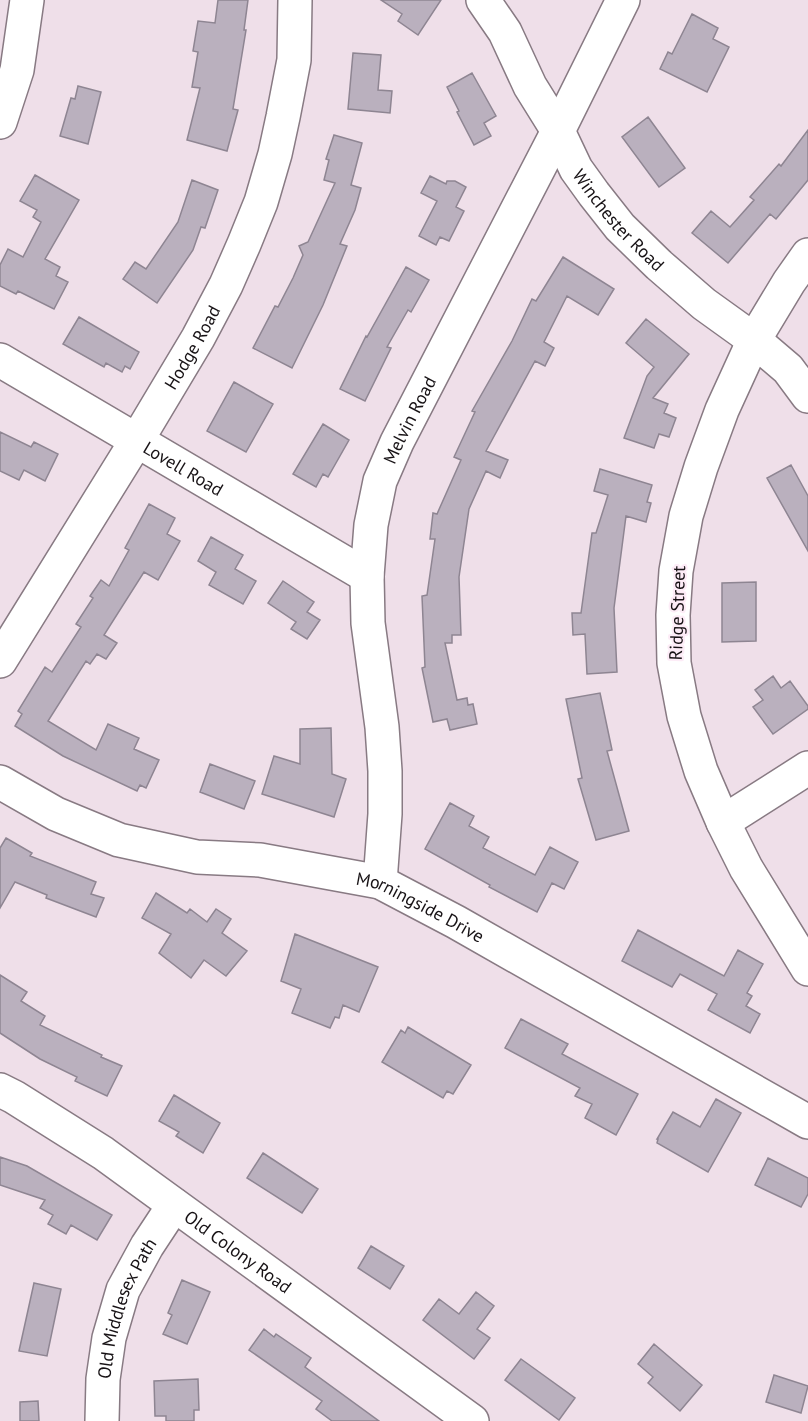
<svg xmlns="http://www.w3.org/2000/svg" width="808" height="1421" viewBox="0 0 808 1421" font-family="'PT Sans',sans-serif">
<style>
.building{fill:#bab0be;stroke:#8e8592;stroke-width:1.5}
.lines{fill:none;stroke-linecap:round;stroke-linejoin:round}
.minor-casing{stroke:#887a83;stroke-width:36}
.minor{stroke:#fff;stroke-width:33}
.labels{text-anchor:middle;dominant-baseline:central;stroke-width:4.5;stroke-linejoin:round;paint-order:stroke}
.street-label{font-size:18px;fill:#171215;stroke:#fdecf7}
</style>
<rect width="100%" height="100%" fill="#efdfe9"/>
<path class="building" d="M218 0H248L244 30H246L233 109 238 110 227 151 187 140 200 88 192 87 198 52 193 51 198 21 215 23Z
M381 0H441L418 35 398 21 402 14Z
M692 14 718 28 713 39 729 47 707 92 660 69 668 52 672 54Z
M353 53 381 55 378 90 392 91 390 113 348 109Z
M472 73 496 116 484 123 491 136 474 145 457 112 459 111 447 87Z
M78 86 101 92 88 144 60 136 71 98 75 99Z
M648 117 685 168 659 187 622 137Z
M808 130V180L776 219 770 214 728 263 692 233 711 211 730 227 754 200 750 197 779 164 781 166Z
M334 135 362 143 351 185 361 188 355 210 340 244 347 246 323 305 292 368 253 348 275 306 278 307 293 278 303 255 299 246 308 242 335 183 324 180 329 160 326 159Z
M35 175 79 200 45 259 60 267 56 276 68 282 54 309 18 291 16 294 0 286V265L8 249 23 257 41 222 33 217 37 210 20 201Z
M430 176 446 184 447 181H455L466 187 456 207 464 211 449 241 440 237 436 245 419 236 437 201 421 193Z
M192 180 218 190 205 228 201 227 193 250 157 303 123 279 135 262 146 269 178 222Z
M563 257 614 289 598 315 567 296 544 342 554 348 545 366 535 361 486 451 508 460 500 478 486 471 469 509 459 577 461 635H452V643H445L457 700 467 698 468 705 473 704 477 724 450 730 447 719 433 722 422 668 425 667 422 596 427 595 435 539H430L433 513 437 514 461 460 454 457 475 412 472 411 512 341 532 299 536 301Z
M406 267 429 280 411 312 408 310 387 347 391 348 365 401 340 389 366 336 367 337Z
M79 317 139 352 130 369 125 366 122 372 106 363 104 367 63 344Z
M646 319 689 354 653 398 668 404 664 413 676 418 669 437 659 434 654 448 624 438 647 376 654 367 626 343Z
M234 382 273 404 246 452 207 431Z
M323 424 349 440 328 477 323 474 316 487 293 474Z
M0 432 31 447 34 442 58 454 45 481 24 470 19 480 0 471Z
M791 465 808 496V551L767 478Z
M600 469 652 485 647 502 651 503 646 522 626 516 614 608 617 672 587 674 585 634 573 635 572 613H581L592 533H596L608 495 594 491Z
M149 504 175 518 167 534 180 541 158 580 144 572 104 635 117 643 106 659 97 654 90 664 86 661 48 721 96 750 108 724 139 738 134 749 159 760 146 788 140 785 137 791 63 756 15 726 22 714 18 711 45 667 52 672 81 627 76 624 93 598 90 596 101 580 109 586 129 550 125 548Z
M211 537 243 555 235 569 256 581 243 604 209 585 216 572 198 561Z
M283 581 314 602 307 612 320 620 307 639 291 629 296 622 268 603Z
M756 582V641L722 642V583Z
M773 676 781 688 790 681 808 706V709L773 734 753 707 763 700 755 690Z
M600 693 612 750 607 751 629 831 596 840 578 779 582 778 566 699Z
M331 728 332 774 346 779 334 817 262 794 274 756 300 764V729Z
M210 764 255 781 244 809 200 792Z
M450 803 474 816 469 826 489 837 483 848 535 875 550 847 578 862 564 889 552 883 537 912 489 887 490 885 425 849Z
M6 838 32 853 30 856 96 882 91 894 104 898 96 917 46 898 47 895 15 882 0 908V848Z
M156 893 187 913 190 909 207 922 216 909 231 919 222 933 247 951 226 976 204 960 191 978 159 953 171 934 142 918Z
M638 930 724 976 738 950 763 964 747 993 752 996 746 1006 760 1014 750 1033 708 1010 717 994 680 974 672 987 622 961Z
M295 934 378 967 359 1012 343 1005 339 1018 335 1017 330 1028 292 1013 301 989 281 981Z
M0 975 27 992 21 1001 45 1016 40 1025 102 1055 101 1057 122 1066 107 1096 75 1081 77 1077 40 1059 0 1033Z
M521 1019 568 1044 562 1054 638 1094 616 1135 585 1118 592 1104 575 1096 580 1088 505 1048Z
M408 1027 471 1065 453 1094 447 1091 443 1098 382 1062 401 1030 405 1033Z
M174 1095 220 1123 203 1153 176 1136 179 1132 159 1121Z
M716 1099 741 1113 708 1172 657 1143 658 1139H657L673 1112 700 1127Z
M263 1153 318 1189 302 1213 247 1178Z
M0 1157 27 1166 112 1215 97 1240 71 1225 66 1234 48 1224 53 1215 40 1208 45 1200 0 1185Z
M768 1158 808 1178V1194L801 1207 755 1185Z
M371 1246 404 1266 390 1289 358 1268Z
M182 1280 210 1292 187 1344 163 1334 172 1315 168 1313Z
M34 1283 61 1289 47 1356 19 1351Z
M476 1292 494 1306 477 1329 490 1338 474 1359 423 1320 439 1299 459 1314Z
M264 1329 274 1337 276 1334 311 1358 305 1367 379 1421H332L316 1409 322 1401 249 1350Z
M654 1344 702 1385 680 1411 648 1383 653 1377 638 1364Z
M521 1359 575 1398 559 1420 505 1380Z
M774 1375 808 1386 801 1413 766 1402Z
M198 1379 199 1410H194V1421H166V1416H155L154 1381Z
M38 1401 39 1421H20V1402Z"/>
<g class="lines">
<defs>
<g id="minor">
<path id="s1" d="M483 0 505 32 530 86 558 131 576 169 594 194 620 227 659 265 704 304 754 340 788 369 808 396"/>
<path d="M0 122 17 70 27 0"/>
<path d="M808 255 789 282 754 340 722 410 701 467 686 516 676 571 673 615 674 663 684 716 701 771 723 822 746 868 808 969"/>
<path id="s2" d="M0 360 367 576"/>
<path id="s3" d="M0 661 137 440 198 338 226 285 244 244 261 202 275 154 283 117 294 60 295 0"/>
<path id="s4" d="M0 782 56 814 119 840 197 857 260 860 380 882 456 922 808 1122"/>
<path d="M723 822 808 768"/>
<path id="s5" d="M380 882 385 814V771L382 727 368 623 367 576 371 525 380 481 397 442 558 131 623 0"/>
<path id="s6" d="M0 1090 14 1097 103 1153 472 1421"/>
<path id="s7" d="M102 1421 103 1379 109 1338 123 1290 147 1246 174 1205"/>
</g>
</defs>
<use href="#minor" class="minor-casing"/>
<use href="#minor" class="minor"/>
</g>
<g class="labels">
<g class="street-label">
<text stroke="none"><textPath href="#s1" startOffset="260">Winchester Road</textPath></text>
<text stroke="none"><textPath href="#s3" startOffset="368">Hodge Road</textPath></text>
<text stroke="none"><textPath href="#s5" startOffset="471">Melvin Road</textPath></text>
<text stroke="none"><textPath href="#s2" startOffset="213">Lovell Road</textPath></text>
<text transform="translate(677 613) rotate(-88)">Ridge Street</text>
<text stroke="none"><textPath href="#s4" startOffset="444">Morningside Drive</textPath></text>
<text stroke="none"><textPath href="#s6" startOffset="288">Old Colony Road</textPath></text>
<text stroke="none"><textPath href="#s7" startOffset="117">Old Middlesex Path</textPath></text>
</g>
</g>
</svg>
